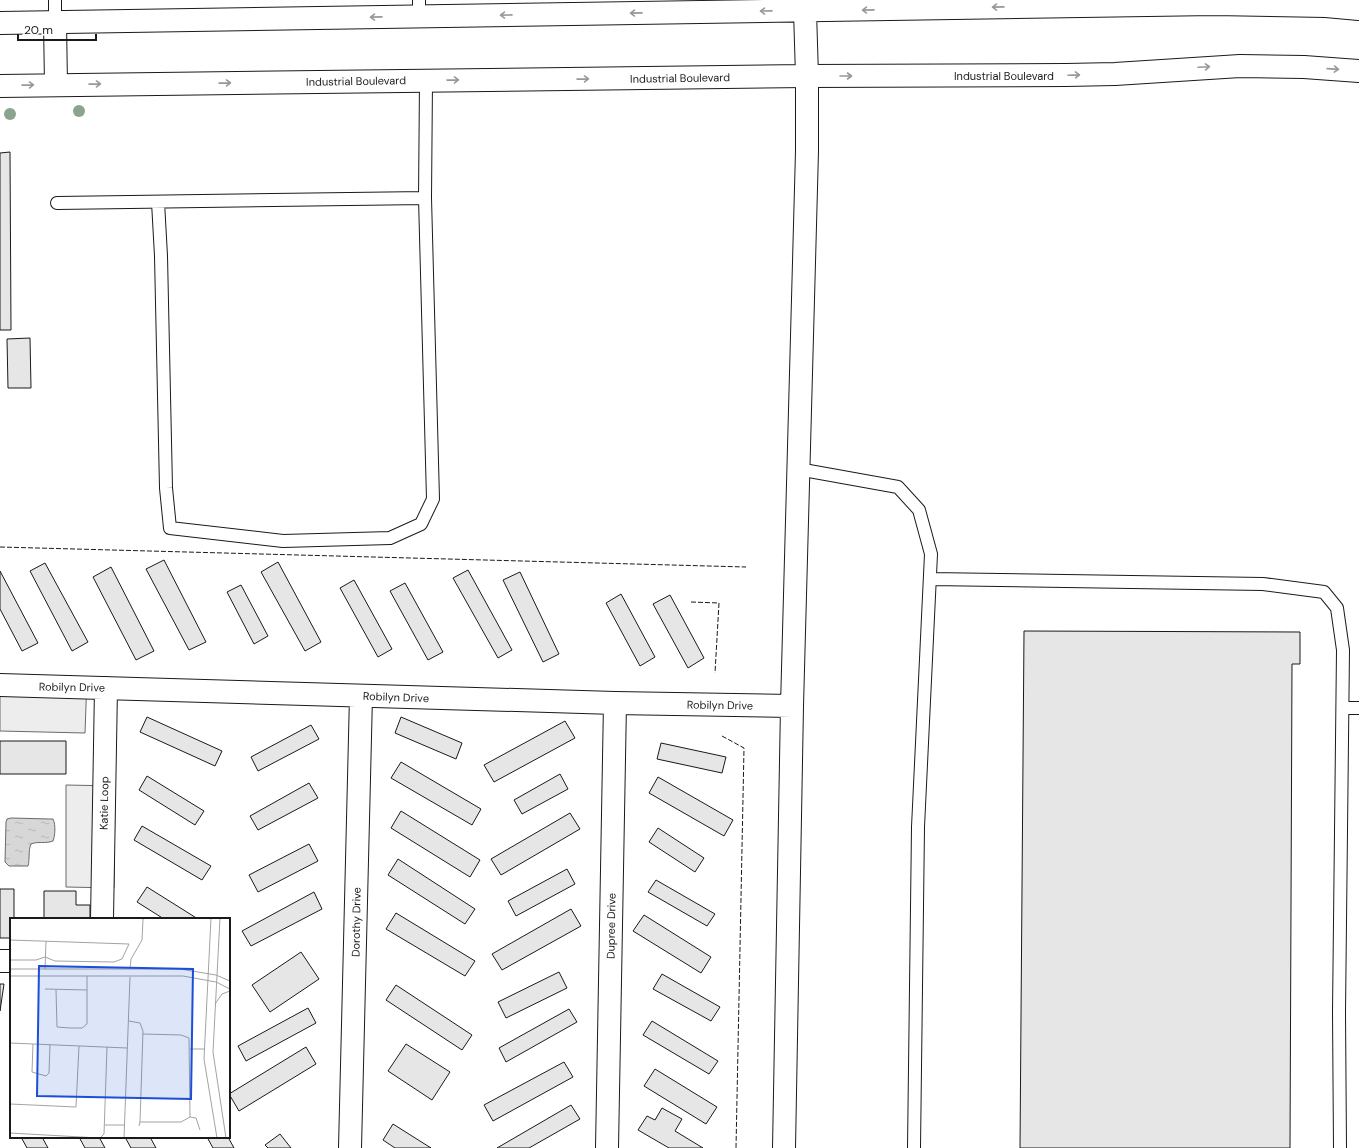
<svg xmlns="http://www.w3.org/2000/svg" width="1359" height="1148" viewBox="0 0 1359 1148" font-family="'DM Sans',sans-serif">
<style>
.built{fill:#ededed;stroke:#6a6a6a}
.water{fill:url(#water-ripples);stroke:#6a6a6a}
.building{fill:#e6e6e6;stroke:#1a1a1a}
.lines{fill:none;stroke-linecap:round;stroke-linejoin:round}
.lane-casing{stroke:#1a1a1a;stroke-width:14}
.street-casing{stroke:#1a1a1a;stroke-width:24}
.secondary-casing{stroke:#1a1a1a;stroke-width:24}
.lane{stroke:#fff;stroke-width:12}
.street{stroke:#fff;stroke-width:22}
.secondary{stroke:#fff;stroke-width:22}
.fence{stroke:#1a1a1a;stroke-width:1;stroke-dasharray:5 2;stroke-linecap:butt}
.tree{fill:#8aa48f}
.oneway{stroke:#989898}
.labels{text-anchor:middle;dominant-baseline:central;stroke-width:3;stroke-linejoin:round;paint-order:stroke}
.street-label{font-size:11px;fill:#1a1a1a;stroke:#fff}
.inset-road{fill:none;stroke:#a3a3a3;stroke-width:1}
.view{fill:#1d4ed8;fill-opacity:0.15;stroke:#1d4ed8;stroke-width:2}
.inset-edge{fill:none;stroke:#1a1a1a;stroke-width:2}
</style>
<defs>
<pattern id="water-ripples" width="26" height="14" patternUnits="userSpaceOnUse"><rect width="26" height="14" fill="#d7d7d7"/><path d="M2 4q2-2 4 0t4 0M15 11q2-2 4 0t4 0" fill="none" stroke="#b8b8b8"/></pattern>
</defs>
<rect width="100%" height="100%" fill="#fff"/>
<path class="built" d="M0 676 87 678 85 733 0 731Z
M66 785 115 786 114 888 66 887Z"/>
<path class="water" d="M11 818 50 819H53C56 825 55 836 53 841 45 844 38 841 31 844 28 851 30 859 28 866H9L5 862 6 822 7 819Z"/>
<path class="building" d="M10 152 11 330H0V153Z
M30 338 31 388H8L7 339Z
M164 560 206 642 189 650 146 569Z
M278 562 321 642 305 651 261 572Z
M45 563 88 642 72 651 30 571Z
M111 567 154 651 136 660 93 577Z
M468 570 512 650 498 658 453 578Z
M0 571 38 643 22 651 0 609Z
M520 572 559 654 543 662 503 580Z
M354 580 392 649 378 657 340 588Z
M405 583 443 652 428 660 390 591Z
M241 585 268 636 254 644 227 592Z
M621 594 655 657 640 666 606 603Z
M670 595 704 658 688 668 653 604Z
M1024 631 1300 632V664H1292L1290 1148H1020Z
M147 717 222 751 215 766 140 732Z
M401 717 462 743 456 759 395 733Z
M565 721 575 738 494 782 484 765Z
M311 725 319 739 258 771 251 757Z
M0 741H66V774H0Z
M661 743 726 757 722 773 657 759Z
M401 762 481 809 472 825 391 778Z
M560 774 568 789 522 814 514 800Z
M147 776 204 811 195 825 139 790Z
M658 777 733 820 724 836 649 793Z
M309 783 318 798 258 830 250 816Z
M401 811 480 860 470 877 391 828Z
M570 813 580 829 501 875 491 859Z
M142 826 211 866 202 880 134 840Z
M658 828 704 858 695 872 649 842Z
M309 844 318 861 258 892 249 875Z
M398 859 475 909 465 924 388 875Z
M567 869 575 884 516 916 508 901Z
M656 880 715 914 707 926 648 892Z
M147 887 198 919H164L137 902Z
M0 889H14V919H11V938H0Z
M44 891H76V905H90V919H44Z
M314 892 322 909 251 946 242 931Z
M571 909 581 926 502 970 492 954Z
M396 913 475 961 465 976 386 929Z
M644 915 711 957 701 973 633 931Z
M301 952 319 979 270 1012 252 985Z
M559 972 567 988 506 1018 498 1002Z
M662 974 720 1007 711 1021 653 989Z
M0 984H4L0 1011Z
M396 985 472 1035 462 1050 386 1000Z
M308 1008 316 1023 246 1061 238 1046Z
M569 1009 577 1022 506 1062 499 1048Z
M652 1021 718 1061 709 1074 643 1035Z
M406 1044 450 1072 432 1100 388 1071Z
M306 1047 316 1064 239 1111 229 1094Z
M564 1062 573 1077 493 1121 484 1105Z
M655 1069 717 1107 706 1124 644 1086Z
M571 1105 580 1119 529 1148H497Z
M662 1108 682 1119 675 1131 703 1148H669L638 1130 647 1116 655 1120Z
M393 1124 431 1148H395L383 1140Z
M280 1134 291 1148H268L265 1145Z
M21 1137H42L48 1148H27Z
M79 1137H99L105 1148H85Z
M125 1137H150L156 1148H131Z
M207 1137H228L234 1148H213Z"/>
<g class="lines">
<defs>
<path id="lane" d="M55 0V22
M419 0V17
M158 202 161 256 166 488 170 528 283 541 390 538 421 524 433 499 425 198
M57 203 425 198 426 81
M798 469 898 487 919 510 931 554 918 827 914 1148
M930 579 1263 584 1324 592 1337 608 1343 650 1339 1012 1340 1148
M1344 708H1359"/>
<path id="street" d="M0 685 615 703 792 706
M102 919 106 688
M0 961H11
M350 1148 361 696
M607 1148 615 703
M784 1148 792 706 807 151V76"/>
<path id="secondary" d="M805 11 807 76
M55 22 56 85
M0 23 1214 4 1326 6 1359 9
M0 86 807 76 1066 75 1115 74 1240 66 1304 67 1359 71"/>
</defs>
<use href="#lane" class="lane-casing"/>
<use href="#street" class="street-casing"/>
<use href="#secondary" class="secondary-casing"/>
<use href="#lane" class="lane"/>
<use href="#street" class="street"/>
<use href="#secondary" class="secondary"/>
<path class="fence" d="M0 547 746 567
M691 602 719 603 715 673
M722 736 744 748 736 1148"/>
</g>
<g class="tree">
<circle cx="79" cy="111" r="6"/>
<circle cx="10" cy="114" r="6"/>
</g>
<defs><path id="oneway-shaft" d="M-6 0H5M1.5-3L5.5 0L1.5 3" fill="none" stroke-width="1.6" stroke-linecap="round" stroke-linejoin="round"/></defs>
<g class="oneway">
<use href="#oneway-shaft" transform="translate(998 7) rotate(179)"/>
<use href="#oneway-shaft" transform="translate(868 10) rotate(179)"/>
<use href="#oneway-shaft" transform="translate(766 11) rotate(179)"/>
<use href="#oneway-shaft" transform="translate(636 13) rotate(179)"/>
<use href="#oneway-shaft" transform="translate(506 15) rotate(179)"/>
<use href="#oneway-shaft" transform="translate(376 17) rotate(179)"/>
<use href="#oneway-shaft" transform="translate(1204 67) rotate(-3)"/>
<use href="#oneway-shaft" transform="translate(1333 69) rotate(4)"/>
<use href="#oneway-shaft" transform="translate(1074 75) rotate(-2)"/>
<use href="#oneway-shaft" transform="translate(846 76)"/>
<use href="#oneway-shaft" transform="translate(583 79) rotate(-1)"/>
<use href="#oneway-shaft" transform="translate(453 80) rotate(-1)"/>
<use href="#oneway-shaft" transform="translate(225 83) rotate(-1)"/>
<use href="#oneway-shaft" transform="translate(95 84) rotate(-1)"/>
<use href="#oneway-shaft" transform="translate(28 85) rotate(-1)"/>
</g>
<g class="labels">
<g class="street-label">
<text x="1004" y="76">Industrial Boulevard</text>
<text transform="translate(680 78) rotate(-1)">Industrial Boulevard</text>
<text transform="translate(356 81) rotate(-1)">Industrial Boulevard</text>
<text transform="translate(72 687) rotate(1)">Robilyn Drive</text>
<text transform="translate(396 697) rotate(2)">Robilyn Drive</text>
<text transform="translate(720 705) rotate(1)">Robilyn Drive</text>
<text transform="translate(104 803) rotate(-89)">Katie Loop</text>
<text transform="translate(356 922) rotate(-89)">Dorothy Drive</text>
<text transform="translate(611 926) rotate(-89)">Dupree Drive</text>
</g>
</g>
<g transform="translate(10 918)">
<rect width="220" height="220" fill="#fff"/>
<path class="inset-road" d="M201 0 194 141 207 220M210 0 203 134 216 220M0 22 119 26 112 41 104 44 45 43 35 39 26 42H0M0 51H170L206 57M35 51 36 23M120 51 121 41 132 22 133 1 130 0M206 57 220 63M0 58H173L206 64M206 64 220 71M35 71 77 72V58M46 72 47 109 60 110H72L77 106V72M205 86 212 76 220 73M119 103 130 105 133 113 130 204M133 116 171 117 179 120 180 199M0 125 117 130M23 126 22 154 36 158 39 155 40 126M180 131H194M0 186 66 189 69 128M95 207H115M129 208 130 204H171L180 199 186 200 190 212M0 215 89 220M90 220 94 216 97 129M114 220 120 59"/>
<path class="view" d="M29 48 183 51 181 181 27 178Z"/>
<rect width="220" height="220" class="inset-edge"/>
</g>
<path d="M18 34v6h78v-6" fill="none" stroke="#1a1a1a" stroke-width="2"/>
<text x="24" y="34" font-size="12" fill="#1a1a1a" stroke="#ffffff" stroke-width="3" paint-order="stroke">20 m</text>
</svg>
